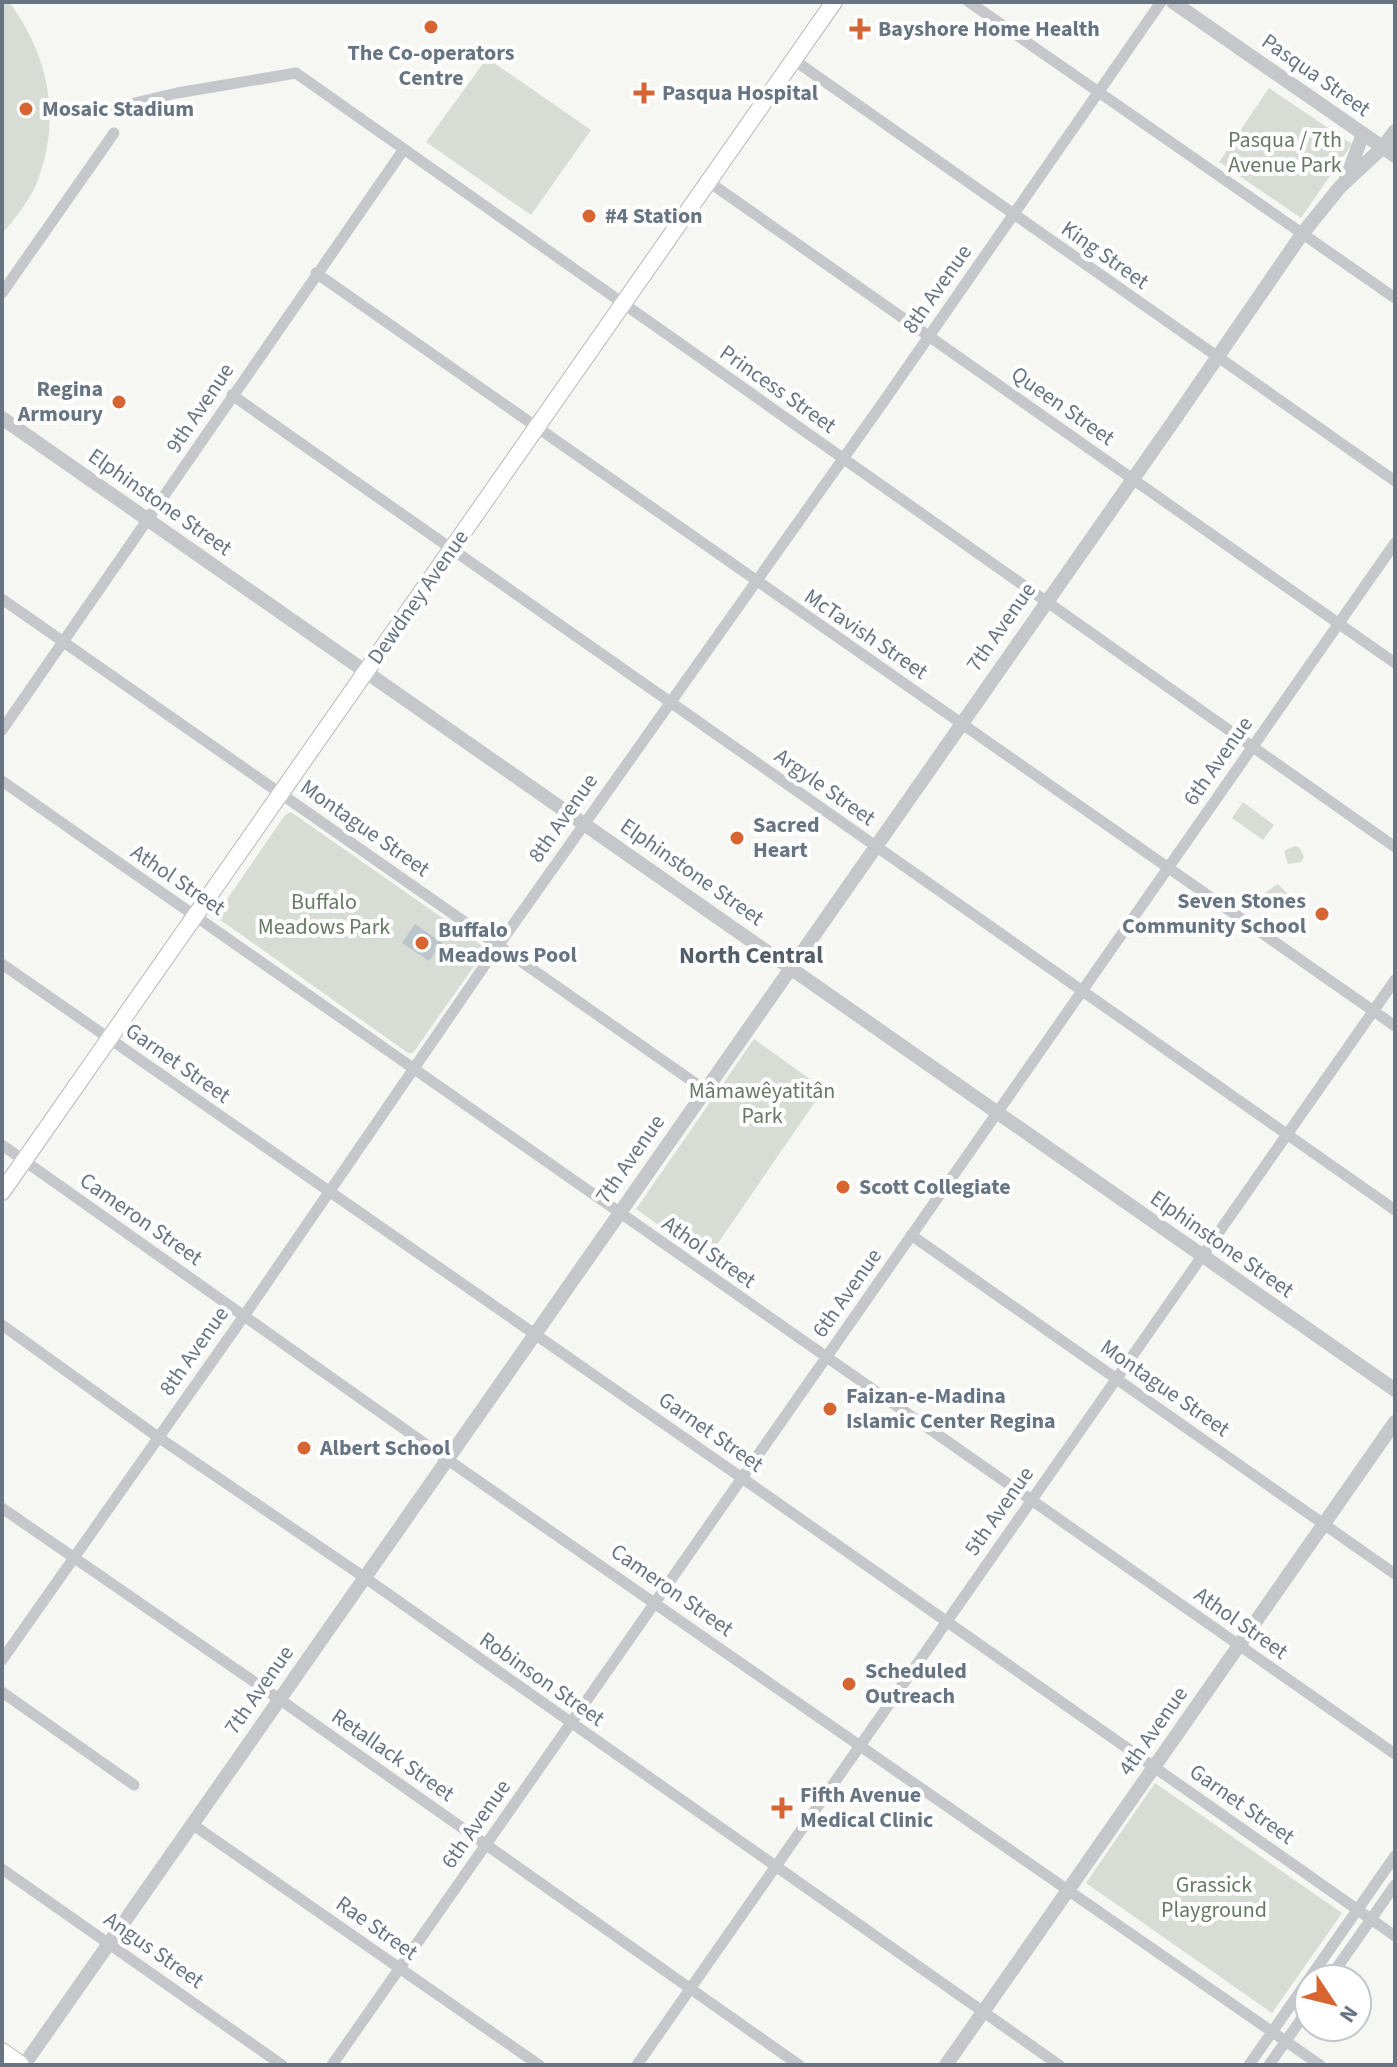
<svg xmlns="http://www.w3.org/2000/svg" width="1397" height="2067" viewBox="0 0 1397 2067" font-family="'Source Sans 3',sans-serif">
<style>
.green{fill:#d7ddd4}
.water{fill:#bcc5ca}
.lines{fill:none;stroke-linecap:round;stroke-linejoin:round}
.secondary-casing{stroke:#b5b9bd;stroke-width:18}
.primary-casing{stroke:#b5b9bc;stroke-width:20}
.minor{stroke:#c5c7cb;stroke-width:11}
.tertiary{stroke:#c5c7cb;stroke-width:14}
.secondary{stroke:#fff;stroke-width:16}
.primary{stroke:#fff;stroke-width:18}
.poi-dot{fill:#d76532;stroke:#fff;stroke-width:3}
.labels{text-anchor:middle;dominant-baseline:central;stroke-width:8;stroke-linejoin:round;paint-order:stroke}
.poi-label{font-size:22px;font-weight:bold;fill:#677482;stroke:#fff;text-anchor:start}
.street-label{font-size:22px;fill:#677482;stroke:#fff}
.park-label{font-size:22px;fill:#687a65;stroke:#fff}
.neighbourhood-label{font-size:24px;font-weight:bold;fill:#545e68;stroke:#fff}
</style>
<rect width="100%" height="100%" fill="#f6f6f3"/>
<path class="green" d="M2 2H9C48 54 61 115 39 177 32 198 16 217 2 234Z
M487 58 591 130 531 215 426 142Z
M1269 88 1352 144 1301 218 1219 162Z
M1243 802 1274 825 1263 840 1232 818Z
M291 812 484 947V952L413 1053H408L219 919V911L285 815Z
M1295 846 1299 847 1304 857 1301 862 1288 864 1284 851Z
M1278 884 1287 893 1278 904H1266L1260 896Z
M754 1039 824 1089 707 1259 636 1209Z
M1155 1783 1342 1913 1272 2013 1086 1883Z"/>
<path class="water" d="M415 924 442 943 429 961 402 943Z"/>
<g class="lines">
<defs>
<path id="secondary" d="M2 1192 834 2"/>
<path id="primary" d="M2 2052 20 2065"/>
</defs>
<use href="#secondary" class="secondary-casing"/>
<use href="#primary" class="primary-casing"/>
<path class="minor" d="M969 2 1395 298
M794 60 1395 481
M109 109 177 93 296 73 1395 847
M709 182 1395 663
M316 273 1395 1026
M2 293 114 133
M232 395 1395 1210
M2 599 705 1090
M2 730 404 149
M2 781 1395 1754
M2 964 742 1478 1395 1936
M2 1145 448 1460 1320 2065
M911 1235 1395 1574
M2 1325 158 1437 364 1577 1059 2065
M2 1508 279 1699 799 2065
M2 1660 244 1316 498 946 884 401 1161 2
M2 1692 134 1785
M192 1824 539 2065
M2 1869 282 2065
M1309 1979 1395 1856
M1329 1979 1395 1885
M332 2065 1395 543
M637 2065 1395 980
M1249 2065 1309 1979
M1269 2065 1309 2008"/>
<path class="tertiary" d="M1173 2 1395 156
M1346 179 1363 134
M2 418 1395 1390
M24 2065 1175 419 1302 234 1340 187 1383 147 1395 131
M946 2065 1395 1422"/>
<use href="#secondary" class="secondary"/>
<use href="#primary" class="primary"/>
</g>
<g class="poi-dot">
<circle cx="431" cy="27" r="8"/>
<path d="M856 17h8v8h8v8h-8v8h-8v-8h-8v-8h8z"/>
<path d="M640 81h8v8h8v8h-8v8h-8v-8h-8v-8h8z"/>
<circle cx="26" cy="109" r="8"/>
<circle cx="589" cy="216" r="8"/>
<circle cx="119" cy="402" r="8"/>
<circle cx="737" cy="838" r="8"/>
<circle cx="1322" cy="914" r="8"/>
<circle cx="422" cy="943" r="8"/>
<circle cx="843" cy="1187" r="8"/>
<circle cx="830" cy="1409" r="8"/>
<circle cx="304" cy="1448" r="8"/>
<circle cx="849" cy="1684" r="8"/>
<path d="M778 1796h8v8h8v8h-8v8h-8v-8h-8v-8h8z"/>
</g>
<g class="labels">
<g class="poi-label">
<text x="878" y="29">Bayshore Home Health</text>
<text x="431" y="53" text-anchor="middle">The Co-operators<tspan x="431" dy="25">Centre</tspan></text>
<text x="662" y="93">Pasqua Hospital</text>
<text x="42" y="109">Mosaic Stadium</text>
<text x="605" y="216">#4 Station</text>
<text x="103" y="389" text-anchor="end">Regina<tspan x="103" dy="25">Armoury</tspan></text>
<text x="753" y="825">Sacred<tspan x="753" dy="25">Heart</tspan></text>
<text x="1306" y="901" text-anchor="end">Seven Stones<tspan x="1306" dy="25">Community School</tspan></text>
<text x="438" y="930">Buffalo<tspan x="438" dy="25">Meadows Pool</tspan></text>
<text x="859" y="1187">Scott Collegiate</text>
<text x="846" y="1396">Faizan-e-Madina<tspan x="846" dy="25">Islamic Center Regina</tspan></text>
<text x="320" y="1448">Albert School</text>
<text x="865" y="1671">Scheduled<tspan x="865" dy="25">Outreach</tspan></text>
<text x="800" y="1795">Fifth Avenue<tspan x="800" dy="25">Medical Clinic</tspan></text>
</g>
<g class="street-label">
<text transform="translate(1316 75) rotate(35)">Pasqua Street</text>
<text transform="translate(1105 255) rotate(35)">King Street</text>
<text transform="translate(937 289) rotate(-55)">8th Avenue</text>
<text transform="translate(778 389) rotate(35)">Princess Street</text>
<text transform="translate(1063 406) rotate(35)">Queen Street</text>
<text transform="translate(200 408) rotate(-56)">9th Avenue</text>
<text transform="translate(160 502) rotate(35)">Elphinstone Street</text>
<text transform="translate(418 597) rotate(-55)">Dewdney Avenue</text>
<text transform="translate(1001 627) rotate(-55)">7th Avenue</text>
<text transform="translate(866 634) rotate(34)">McTavish Street</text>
<text transform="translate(1218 761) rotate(-55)">6th Avenue</text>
<text transform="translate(825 787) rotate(35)">Argyle Street</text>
<text transform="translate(563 818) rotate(-55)">8th Avenue</text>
<text transform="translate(365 828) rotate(35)">Montague Street</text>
<text transform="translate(692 872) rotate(35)">Elphinstone Street</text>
<text transform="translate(178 880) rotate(34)">Athol Street</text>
<text transform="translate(178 1063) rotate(35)">Garnet Street</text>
<text transform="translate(630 1159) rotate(-55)">7th Avenue</text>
<text transform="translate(141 1219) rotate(35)">Cameron Street</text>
<text transform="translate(1222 1244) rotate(35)">Elphinstone Street</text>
<text transform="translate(709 1252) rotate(35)">Athol Street</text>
<text transform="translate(847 1293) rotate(-55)">6th Avenue</text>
<text transform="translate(194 1351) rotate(-55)">8th Avenue</text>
<text transform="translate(1165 1388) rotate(35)">Montague Street</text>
<text transform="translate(711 1432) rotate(35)">Garnet Street</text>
<text transform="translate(999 1511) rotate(-55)">5th Avenue</text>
<text transform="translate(672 1590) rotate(35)">Cameron Street</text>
<text transform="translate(1241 1623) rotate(35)">Athol Street</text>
<text transform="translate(542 1679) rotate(35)">Robinson Street</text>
<text transform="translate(259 1690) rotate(-55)">7th Avenue</text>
<text transform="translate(1153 1731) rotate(-55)">4th Avenue</text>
<text transform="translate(393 1755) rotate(35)">Retallack Street</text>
<text transform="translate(1242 1804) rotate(35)">Garnet Street</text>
<text transform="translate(476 1824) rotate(-55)">6th Avenue</text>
<text transform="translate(377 1928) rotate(35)">Rae Street</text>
<text transform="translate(154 1950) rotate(35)">Angus Street</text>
</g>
<g class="park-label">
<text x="1285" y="140">Pasqua / 7th<tspan x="1285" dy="25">Avenue Park</tspan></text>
<text x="324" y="902">Buffalo<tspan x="324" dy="25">Meadows Park</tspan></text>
<text x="762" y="1091">Mâmawêyatitân<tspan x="762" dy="25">Park</tspan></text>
<text x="1214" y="1885">Grassick<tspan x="1214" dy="25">Playground</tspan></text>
</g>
<g class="neighbourhood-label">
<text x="751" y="955">North Central</text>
</g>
</g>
<rect width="1397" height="2067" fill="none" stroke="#677482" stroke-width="8"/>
<g transform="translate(1333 2003) rotate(125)"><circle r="38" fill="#ffffff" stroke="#c2c7cd" stroke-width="2"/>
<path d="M0-6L14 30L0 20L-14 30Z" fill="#d76532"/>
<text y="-12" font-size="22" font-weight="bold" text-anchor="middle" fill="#677482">N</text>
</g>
</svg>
